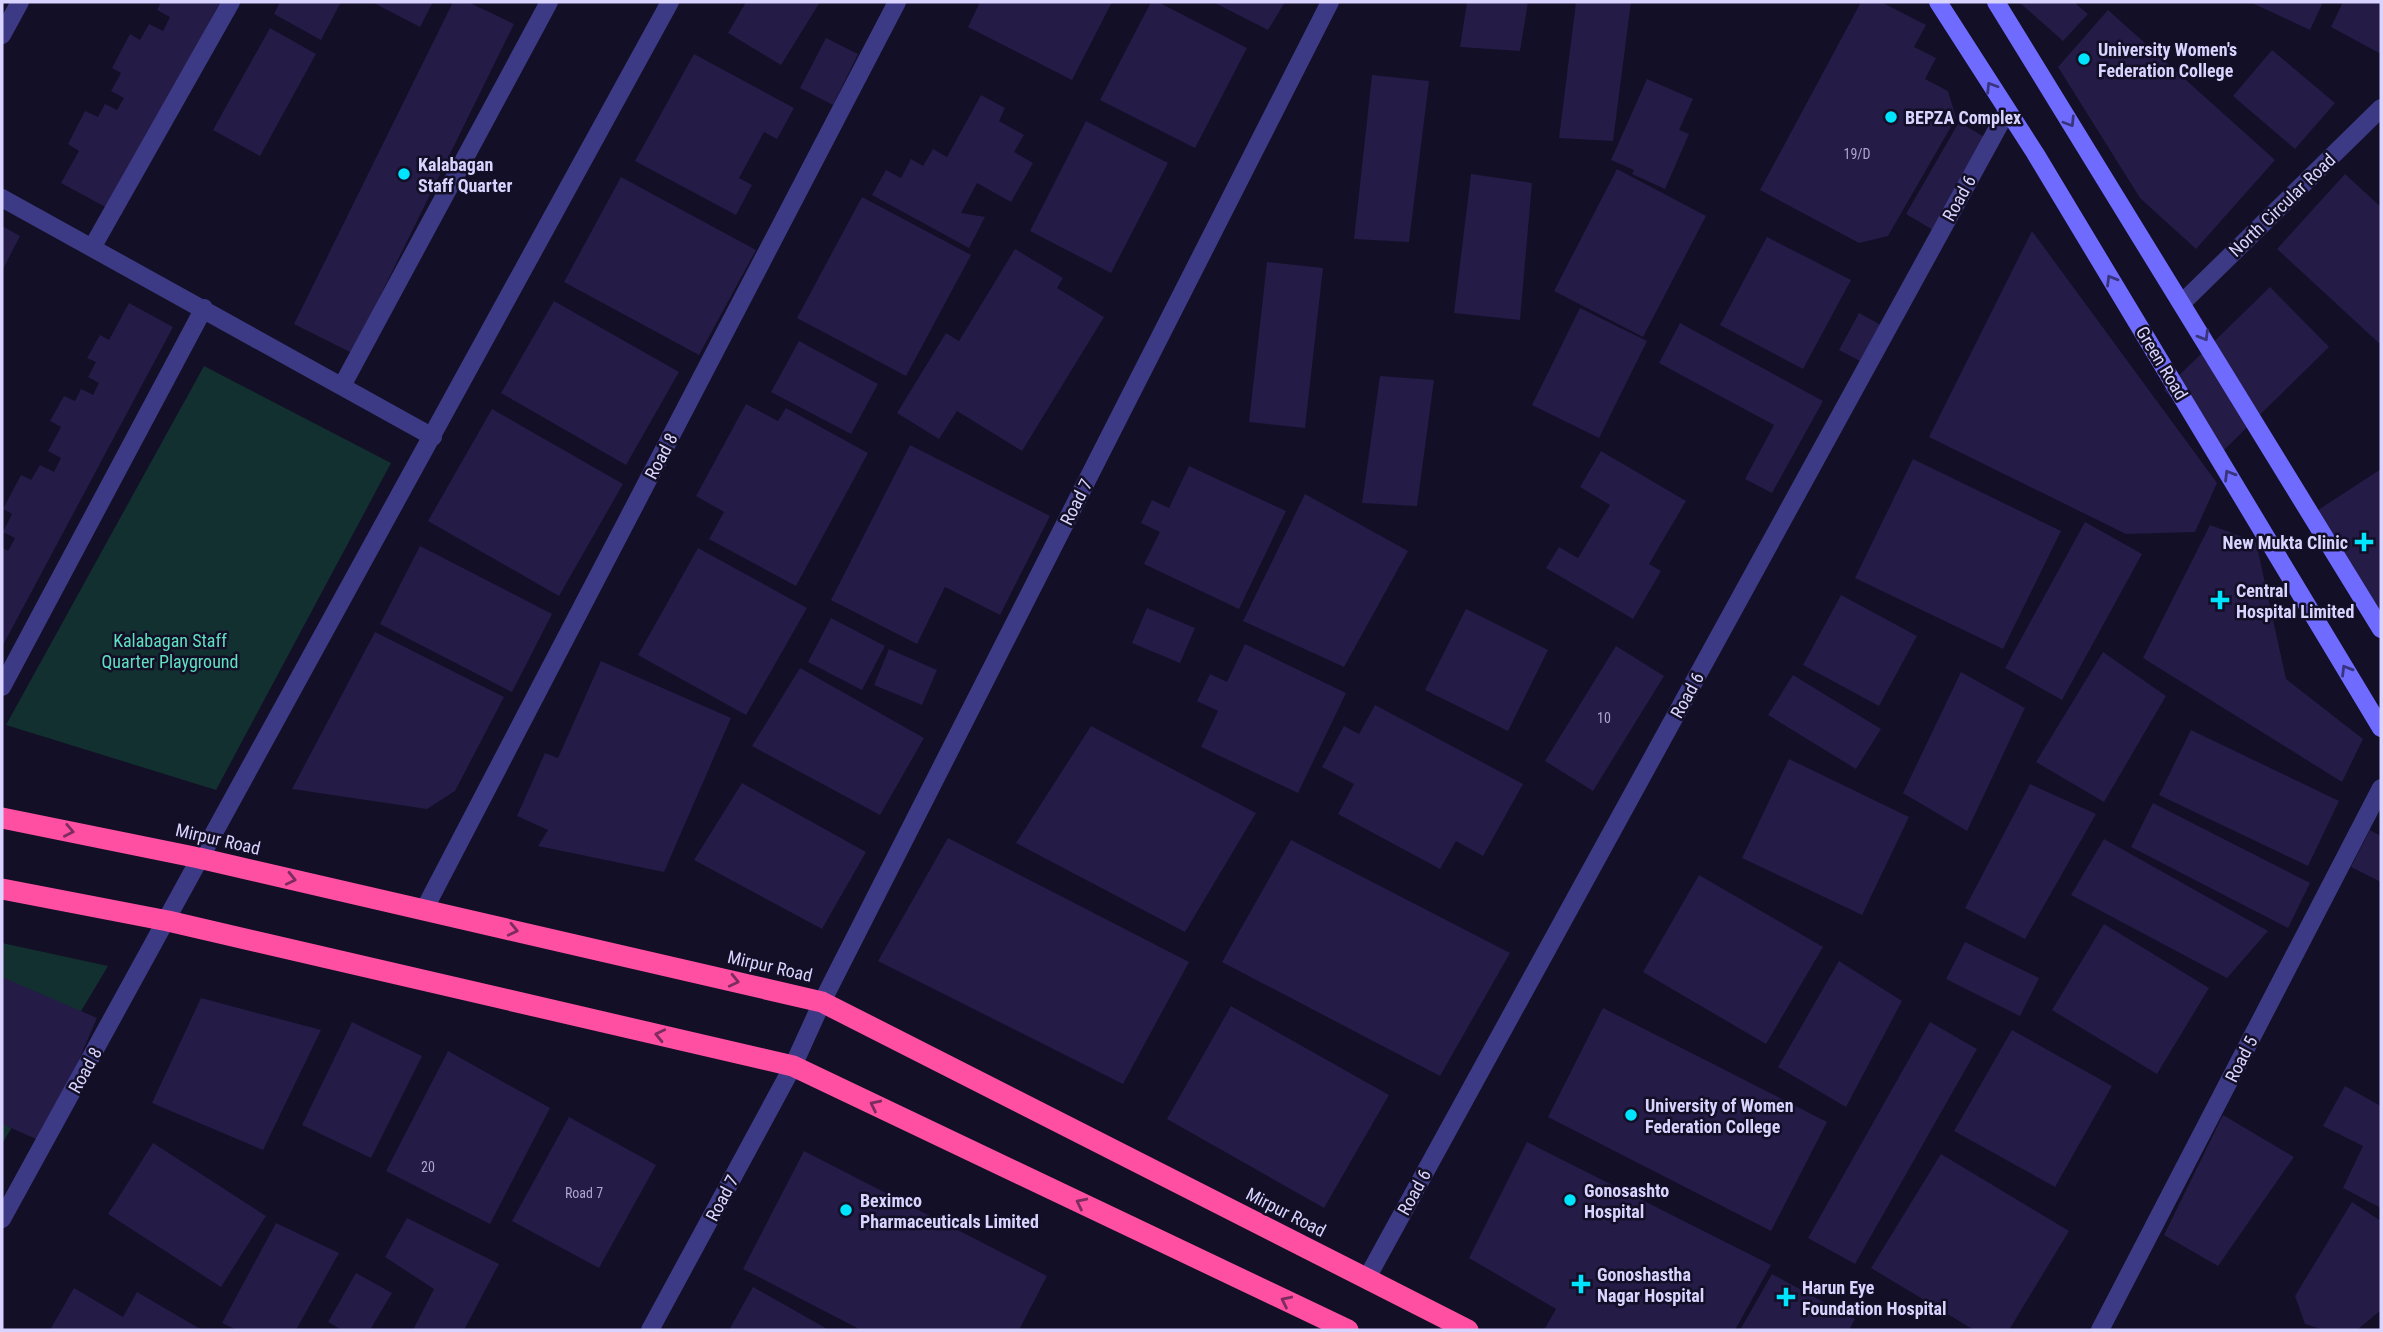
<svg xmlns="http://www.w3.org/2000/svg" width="2383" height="1332" viewBox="0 0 2383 1332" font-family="'Roboto Condensed',sans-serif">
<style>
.green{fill:#12302f}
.building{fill:#241b47}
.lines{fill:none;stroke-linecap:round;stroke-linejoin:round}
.street{stroke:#3d3a85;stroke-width:18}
.secondary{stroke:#6f6bff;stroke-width:18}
.highway{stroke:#ff4fa3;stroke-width:21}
.oneway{stroke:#38347d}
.oneway2{stroke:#7d2c5e}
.poi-dot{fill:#00e5ff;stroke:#130f26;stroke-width:2.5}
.labels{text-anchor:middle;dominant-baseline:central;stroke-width:5;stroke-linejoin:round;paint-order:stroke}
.number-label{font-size:14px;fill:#aca6d1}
.poi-label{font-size:18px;font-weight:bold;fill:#d9d4ff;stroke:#130f26;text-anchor:start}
.street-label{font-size:18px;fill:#d9d4ff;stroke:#130f26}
.park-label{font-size:18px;fill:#5fe0c0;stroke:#130f26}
</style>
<rect width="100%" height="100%" fill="#130f26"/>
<path class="green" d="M204 366 391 463 216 790 6 725Z
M2 943 108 966 2 1144Z"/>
<path class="building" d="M161 2H220L109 209 61 183 79 151 68 144 85 111 98 117 105 104 117 110 124 98 111 91 121 73 112 68 130 34 140 40 149 24 163 31 170 17 157 10Z
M280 2H341L321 40 274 14Z
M372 2H433L420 27Z
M453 2H468L514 24 352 353 294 324Z
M746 2H820L781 65 728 33Z
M980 2H1112L1072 80 968 27Z
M1151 2H1158L1247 48 1195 148 1100 100Z
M1213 2H1285L1268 30Z
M1467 2H1528L1520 51 1460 47Z
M1576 2H1631L1613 141 1559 138Z
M1861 2H1881L1926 25 1914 47 1936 58 1925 79 1948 91 1956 118 1888 236 1859 243 1760 190Z
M2019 2H2078L2076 4 2088 14 2063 41Z
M2250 2H2323L2310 30Z
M2343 2H2381V54L2331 27Z
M2108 10 2275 160 2196 249 2140 198 2058 67Z
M270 28 316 54 260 156 213 130Z
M826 38 858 54 833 105 800 88Z
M2272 50 2335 103 2295 149 2233 96Z
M694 54 794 108 777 139 764 132 739 178 752 185 736 215 635 161Z
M1372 75 1429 81 1409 242 1354 239Z
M1647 79 1693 99 1679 130 1689 134 1665 189 1632 174 1634 170 1611 160Z
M981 95 1005 108 999 121 1024 135 1014 152 1033 163 1011 202 977 183 961 213 985 217 969 248 872 195 886 170 901 178 911 159 923 166 933 149 947 157Z
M1086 121 1168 163 1111 273 1030 231Z
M1959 122 1986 138 1933 230 1906 214Z
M1617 169 1706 216 1643 337 1554 291Z
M1471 174 1532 183 1520 320 1454 313Z
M2345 174 2381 207V345L2277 249Z
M621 177 756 250 699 355 564 282Z
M862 197 971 255 906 376 797 318Z
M2 226 20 236 2 271Z
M2032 231 2217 483 2195 532 2126 534 1929 437Z
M1767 237 1851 280 1803 369 1720 325Z
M1015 249 1063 278 1057 288 1104 317 1022 451 957 411 939 439 897 413 946 333 959 341Z
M1267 262 1323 268 1305 428 1249 422Z
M2270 287 2329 347 2223 451 2164 390Z
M554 301 679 372 626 465 501 393Z
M129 303 173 327 2 647V548L8 551 15 538 3 532 12 514 3 509 21 475 31 480 40 465 54 472 61 458 48 451 61 427 50 421 64 396 75 401 81 389 93 395 99 383 88 377 96 362 87 358 100 335 109 340Z
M1580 308 1647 341 1599 438 1532 405Z
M1859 313 1881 325 1862 362 1839 350Z
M1680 323 1823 401 1772 493 1745 479 1774 425 1659 363Z
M799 341 878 384 851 434 771 392Z
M1380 376 1434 380 1417 506 1362 503Z
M746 404 778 421 786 408 868 453 796 586 709 539 724 512 696 496Z
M492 409 623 484 559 596 428 521Z
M910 445 1050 516 1000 615 945 587 917 644 831 600Z
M1601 451 1686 501 1649 564 1661 571 1633 619 1546 568 1559 547 1578 558 1610 505 1580 487Z
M1913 459 2061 531 2003 649 1855 578Z
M1189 466 1286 511 1239 609 1144 564 1160 532 1141 523 1152 500 1169 508Z
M2381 469V629L2312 514Z
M1305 494 1408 551 1344 667 1243 621Z
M2085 522 2142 554 2062 700 2005 668Z
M2210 525 2256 542 2286 679 2363 739 2342 782 2143 658Z
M420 546 552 614 512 692 380 624Z
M698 548 807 608 746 715 638 655Z
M1841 595 1917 636 1879 706 1803 665Z
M1147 608 1195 628 1180 663 1132 643Z
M1466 609 1548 650 1508 731 1425 690Z
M831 618 885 646 862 690 808 662Z
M375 632 504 697 455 791 427 809 292 789Z
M1245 644 1346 693 1298 793 1201 747 1218 711 1197 701 1210 674 1227 682Z
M1616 646 1664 676 1593 791 1545 761Z
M889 649 937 670 922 705 874 685Z
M2103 652 2166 696 2104 802 2036 762Z
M601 661 731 718 664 872 538 846 548 830 517 816 545 753 558 758Z
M800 668 924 738 880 815 752 746Z
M1961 672 2025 708 1967 831 1903 793Z
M1793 675 1881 729 1856 769 1768 715Z
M1375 705 1523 784 1483 856 1456 841 1440 869 1338 814 1354 784 1322 767 1344 726 1359 734Z
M1091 726 1256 813 1185 932 1016 843Z
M2191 730 2339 801 2308 866 2159 795Z
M1789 759 1909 817 1862 915 1742 858Z
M742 783 866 852 822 929 694 860Z
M2030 784 2096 814 2025 939 1965 908Z
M2153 803 2310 883 2288 928 2131 847Z
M2370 830 2381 836V882L2351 867Z
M948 838 1189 962 1123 1084 878 961Z
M2104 839 2268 931 2227 978 2071 895Z
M1291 840 1510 953 1440 1076 1222 962Z
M1699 875 1823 947 1766 1044 1643 972Z
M2104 924 2209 988 2157 1074 2052 1010Z
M1965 942 2039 978 2020 1016 1946 979Z
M1839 961 1902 1001 1846 1107 1778 1067Z
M2 977 97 1018 43 1142 2 1124Z
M201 998 321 1030 263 1150 152 1103Z
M1231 1006 1389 1095 1324 1208 1167 1119Z
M1603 1008 1827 1122 1771 1231 1548 1117Z
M352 1022 422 1056 371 1158 302 1125Z
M1930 1022 1977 1049 1855 1264 1808 1238Z
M2012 1030 2112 1086 2055 1187 1954 1131Z
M448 1051 550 1108 490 1224 386 1171Z
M2345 1086 2381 1106V1208L2343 1188 2363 1146 2323 1126Z
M2223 1115 2294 1157 2218 1266 2164 1235Z
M569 1117 656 1165 599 1268 512 1221Z
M1527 1142 1771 1265 1735 1330H1544L1556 1309 1469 1258Z
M153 1143 266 1216 221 1287 108 1214Z
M804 1151 1047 1276 1019 1330H861L743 1269Z
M1941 1154 2069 1231 2009 1330H1974L1871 1268Z
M2352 1202 2381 1221V1310L2357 1330H2324L2305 1324 2295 1296Z
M407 1218 499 1264 464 1330H413L434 1289 385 1257Z
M276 1223 339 1253 296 1330H237L222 1323Z
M356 1273 392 1293 370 1330H342L328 1322Z
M1772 1274 1855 1319 1849 1330H1740Z
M753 1287 829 1330H729Z
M74 1288 123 1317 137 1292 202 1330H50Z"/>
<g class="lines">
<path class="street" d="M2 35 20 2
M2 198 433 437
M93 246 231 2
M2183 302 2381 108
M342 386 549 2
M2 687 204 308
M424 910 897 2
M2 1219 670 2
M1367 1278 2007 111
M650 1330 793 1066 822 1002 1330 2
M2100 1330 2381 788"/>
<path class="secondary" d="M1938 2 2035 153 2381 728
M1996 2 2381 629"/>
<path class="highway" d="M2 818 199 858 822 1002 1468 1330
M2 889 168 921 793 1066 1348 1330"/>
</g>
<defs><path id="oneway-chevron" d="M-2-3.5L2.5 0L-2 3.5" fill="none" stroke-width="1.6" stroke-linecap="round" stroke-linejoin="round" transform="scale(1.75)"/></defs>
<g class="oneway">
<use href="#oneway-chevron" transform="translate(1991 87) rotate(-122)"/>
<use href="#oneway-chevron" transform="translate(2070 122) rotate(58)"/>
<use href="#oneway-chevron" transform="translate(2111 280) rotate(-121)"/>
<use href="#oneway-chevron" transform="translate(2204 336) rotate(59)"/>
<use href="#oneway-chevron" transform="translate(2229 475) rotate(-121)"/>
<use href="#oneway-chevron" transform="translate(2346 670) rotate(-121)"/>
</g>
<g class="oneway2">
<use href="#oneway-chevron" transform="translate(69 831) rotate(11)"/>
<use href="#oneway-chevron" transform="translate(291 879) rotate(13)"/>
<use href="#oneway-chevron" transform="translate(513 930) rotate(13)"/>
<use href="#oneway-chevron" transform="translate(734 981) rotate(13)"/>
<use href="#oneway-chevron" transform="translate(660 1035) rotate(-167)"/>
<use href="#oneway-chevron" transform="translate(875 1105) rotate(-154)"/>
<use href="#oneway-chevron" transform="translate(1081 1203) rotate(-154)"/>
<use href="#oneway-chevron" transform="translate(1286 1301) rotate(-154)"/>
</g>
<g class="poi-dot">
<circle cx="2084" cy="59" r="7"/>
<circle cx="1891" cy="117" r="7"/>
<circle cx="404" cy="174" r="7"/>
<path d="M2360.5 531.5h7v7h7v7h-7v7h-7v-7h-7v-7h7z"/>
<path d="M2216.5 589.5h7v7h7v7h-7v7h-7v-7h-7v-7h7z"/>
<circle cx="1631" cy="1115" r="7"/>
<circle cx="1570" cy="1200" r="7"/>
<circle cx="846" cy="1210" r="7"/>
<path d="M1577.5 1273.5h7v7h7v7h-7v7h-7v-7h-7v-7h7z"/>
<path d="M1782.5 1286.5h7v7h7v7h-7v7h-7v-7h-7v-7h7z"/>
</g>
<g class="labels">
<g class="number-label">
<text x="1857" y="154">19/D</text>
<text x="1604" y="718">10</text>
<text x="428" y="1167">20</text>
<text x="584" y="1193">Road 7</text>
</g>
<g class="poi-label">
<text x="2098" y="49">University Women's<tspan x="2098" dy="21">Federation College</tspan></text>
<text x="1905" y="117">BEPZA Complex</text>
<text x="418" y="164">Kalabagan<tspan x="418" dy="21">Staff Quarter</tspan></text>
<text x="2348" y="542" text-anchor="end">New Mukta Clinic</text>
<text x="2236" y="590">Central<tspan x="2236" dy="21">Hospital Limited</tspan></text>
<text x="1645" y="1105">University of Women<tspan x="1645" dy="21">Federation College</tspan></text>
<text x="1584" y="1190">Gonosashto<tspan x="1584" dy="21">Hospital</tspan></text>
<text x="860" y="1200">Beximco<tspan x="860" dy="21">Pharmaceuticals Limited</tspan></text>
<text x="1597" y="1274">Gonoshastha<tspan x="1597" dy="21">Nagar Hospital</tspan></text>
<text x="1802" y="1287">Harun Eye<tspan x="1802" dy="21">Foundation Hospital</tspan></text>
</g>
<g class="street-label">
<text transform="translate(1959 198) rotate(-61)">Road 6</text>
<text transform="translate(2282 205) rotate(-44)">North Circular Road</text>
<text transform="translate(2162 363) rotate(59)">Green Road</text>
<text transform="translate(661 456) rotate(-62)">Road 8</text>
<text transform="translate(1076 502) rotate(-63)">Road 7</text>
<text transform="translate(1687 695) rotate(-61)">Road 6</text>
<text transform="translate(218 839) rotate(13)">Mirpur Road</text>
<text transform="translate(770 966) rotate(13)">Mirpur Road</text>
<text transform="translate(2241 1059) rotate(-63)">Road 5</text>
<text transform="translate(85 1070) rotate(-61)">Road 8</text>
<text transform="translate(1414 1192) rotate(-61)">Road 6</text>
<text transform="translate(722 1198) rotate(-62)">Road 7</text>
<text transform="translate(1286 1212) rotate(27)">Mirpur Road</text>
</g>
<g class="park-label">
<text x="170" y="640">Kalabagan Staff<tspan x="170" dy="21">Quarter Playground</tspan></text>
</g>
</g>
<rect width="2383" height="1332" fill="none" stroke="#d9d4ff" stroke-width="7"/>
</svg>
